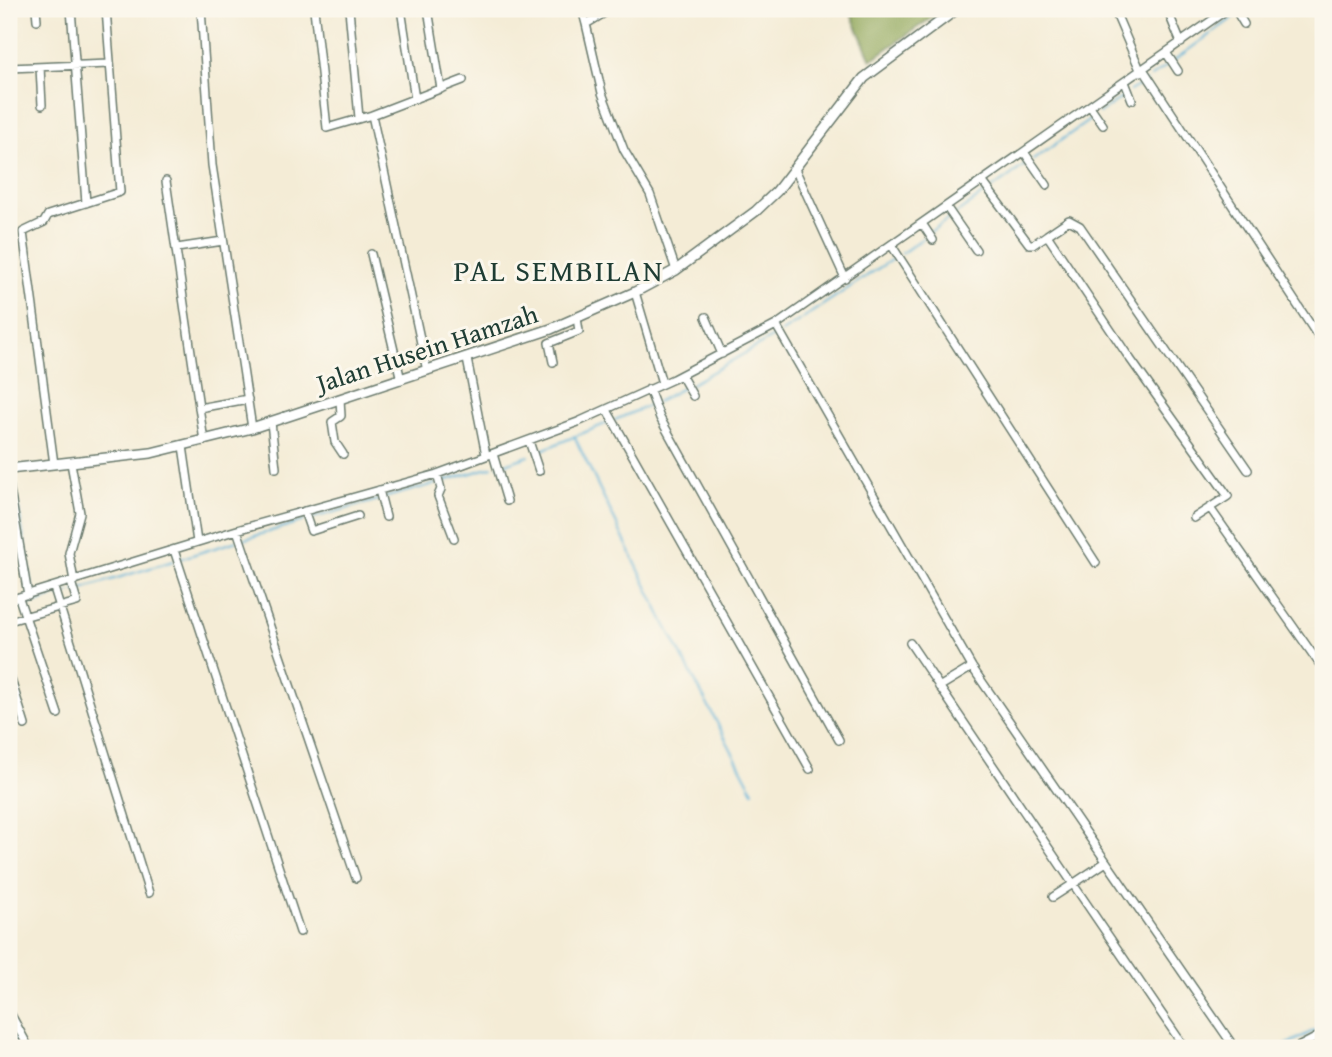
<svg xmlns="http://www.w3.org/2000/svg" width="1332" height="1057" viewBox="0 0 1332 1057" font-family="'Gentium Book Plus',serif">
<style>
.forest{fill:#8ea556;stroke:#567145;stroke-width:2}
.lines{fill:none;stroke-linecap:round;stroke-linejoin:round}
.stream{stroke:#5bb1d8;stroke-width:2}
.minor-casing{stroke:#6a7a6d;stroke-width:10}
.tertiary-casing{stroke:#6a7a6d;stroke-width:12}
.minor{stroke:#fff;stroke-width:7}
.tertiary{stroke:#fff;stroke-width:9}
.labels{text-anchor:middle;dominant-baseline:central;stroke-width:6;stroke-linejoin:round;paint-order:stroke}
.street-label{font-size:26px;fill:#1f3d34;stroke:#fbf7ec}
.quarter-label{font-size:30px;letter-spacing:2px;fill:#1f3d34;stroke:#fbf7ec}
</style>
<rect width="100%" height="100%" fill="#fbf7ec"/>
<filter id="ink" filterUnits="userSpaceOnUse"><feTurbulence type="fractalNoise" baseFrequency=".0143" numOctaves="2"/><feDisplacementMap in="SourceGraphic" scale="14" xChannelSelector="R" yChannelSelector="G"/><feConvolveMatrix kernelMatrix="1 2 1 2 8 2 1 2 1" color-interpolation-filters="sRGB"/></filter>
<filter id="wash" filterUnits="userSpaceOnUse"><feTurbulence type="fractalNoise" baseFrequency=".00686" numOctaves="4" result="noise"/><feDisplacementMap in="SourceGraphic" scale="28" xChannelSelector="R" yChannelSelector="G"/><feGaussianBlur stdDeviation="1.57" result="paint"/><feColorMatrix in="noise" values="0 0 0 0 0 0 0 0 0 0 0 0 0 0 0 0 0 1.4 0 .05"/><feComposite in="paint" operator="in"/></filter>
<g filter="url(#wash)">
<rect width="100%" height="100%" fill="#f4ecd6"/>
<path class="forest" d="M849 9H944L871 60Z"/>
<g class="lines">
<path class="stream" d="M1173 61 1237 15
M1151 77 1169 64
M1130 91 1146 81
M1099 113 1126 95
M1033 160 1094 117
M993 188 1028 163
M956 214 988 191
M930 232 951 217
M902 253 926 236
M782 332 897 256
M691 384 777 335
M657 402 686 386
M615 420 652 404
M574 436 665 624 753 791
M537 452 610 422
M9 454 10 464
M498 466 529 456
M12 473 33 591
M441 482 492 467
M383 498 435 484
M309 519 378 500
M242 540 304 521
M179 559 237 541
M75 591 173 561
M58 596 70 592
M25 606 53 597
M9 610 19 607
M9 1029 20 1048
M1280 1048 1323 1026"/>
</g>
</g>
<g filter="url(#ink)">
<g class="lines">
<defs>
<path id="minor" d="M36 9 37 20
M71 9 86 203
M201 9 212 165 252 428
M314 9 327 128 372 115 463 80
M349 9 359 118
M401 9 415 99
M428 9 441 89
M582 9 586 24
M611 9 586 24 602 93 624 150 650 194 676 270
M1114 9 1141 72
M1167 9 1181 43
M1235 9 1244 24
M1167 54 1178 71
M40 67 42 105
M9 68 109 64
M1143 69 1323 344
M1125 82 1132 100
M1090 106 1103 125
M372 115 427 371
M1024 152 1047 185
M795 169 845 278
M166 181 204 441
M983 182 1029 244H1034L1047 235 1126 353 1228 496 1194 518
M947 208 976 250
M923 225 933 240
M1047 235 1069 220 1080 226 1248 470
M892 246 1096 563
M177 248 223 241
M371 254 401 380
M635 292 662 383
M706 317 722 354
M776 325 972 667 1234 1047
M467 359 486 455
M553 362 549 343 579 331 577 318
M681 375 693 396
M649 389 660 418 839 740
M340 399 341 416 332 422 335 442 343 454
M199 408 248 399
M607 410 810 769
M271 422 276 468
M529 441 539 471
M183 446 197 542
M493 454 507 501
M71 463 80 513 69 553 74 581
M54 464 23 232 44 222 48 215 120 192 106 9
M437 474 441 489 438 496 454 538
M9 484 28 595
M379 490 386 517
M1210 508 1323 669
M304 511 311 531 358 516
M237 530 356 878
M174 550 300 932
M54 588 149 893
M19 598 58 714
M9 600 237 530 437 474 578 422 673 379 776 325 1228 9
M9 621 77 602 71 582
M910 643 1073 884 1106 862
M9 673 25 725
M939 687 972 667
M1053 897 1073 884 1185 1048
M9 1011 29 1048
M1296 1048 1323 1034"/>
<path id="tertiary" d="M9 469 151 453 252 428 551 329 635 292 676 270 756 211 777 191 864 78 957 9"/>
</defs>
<use href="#minor" class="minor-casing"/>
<use href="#tertiary" class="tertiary-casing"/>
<use href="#minor" class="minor"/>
<use href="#tertiary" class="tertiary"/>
</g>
</g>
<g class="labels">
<g class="street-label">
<text transform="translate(427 348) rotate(-18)">Jalan Husein Hamzah</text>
</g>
<g class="quarter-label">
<text x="559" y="270">PAL SEMBILAN</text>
</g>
</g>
<rect width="1332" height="1057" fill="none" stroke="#fbf7ec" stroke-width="35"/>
</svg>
